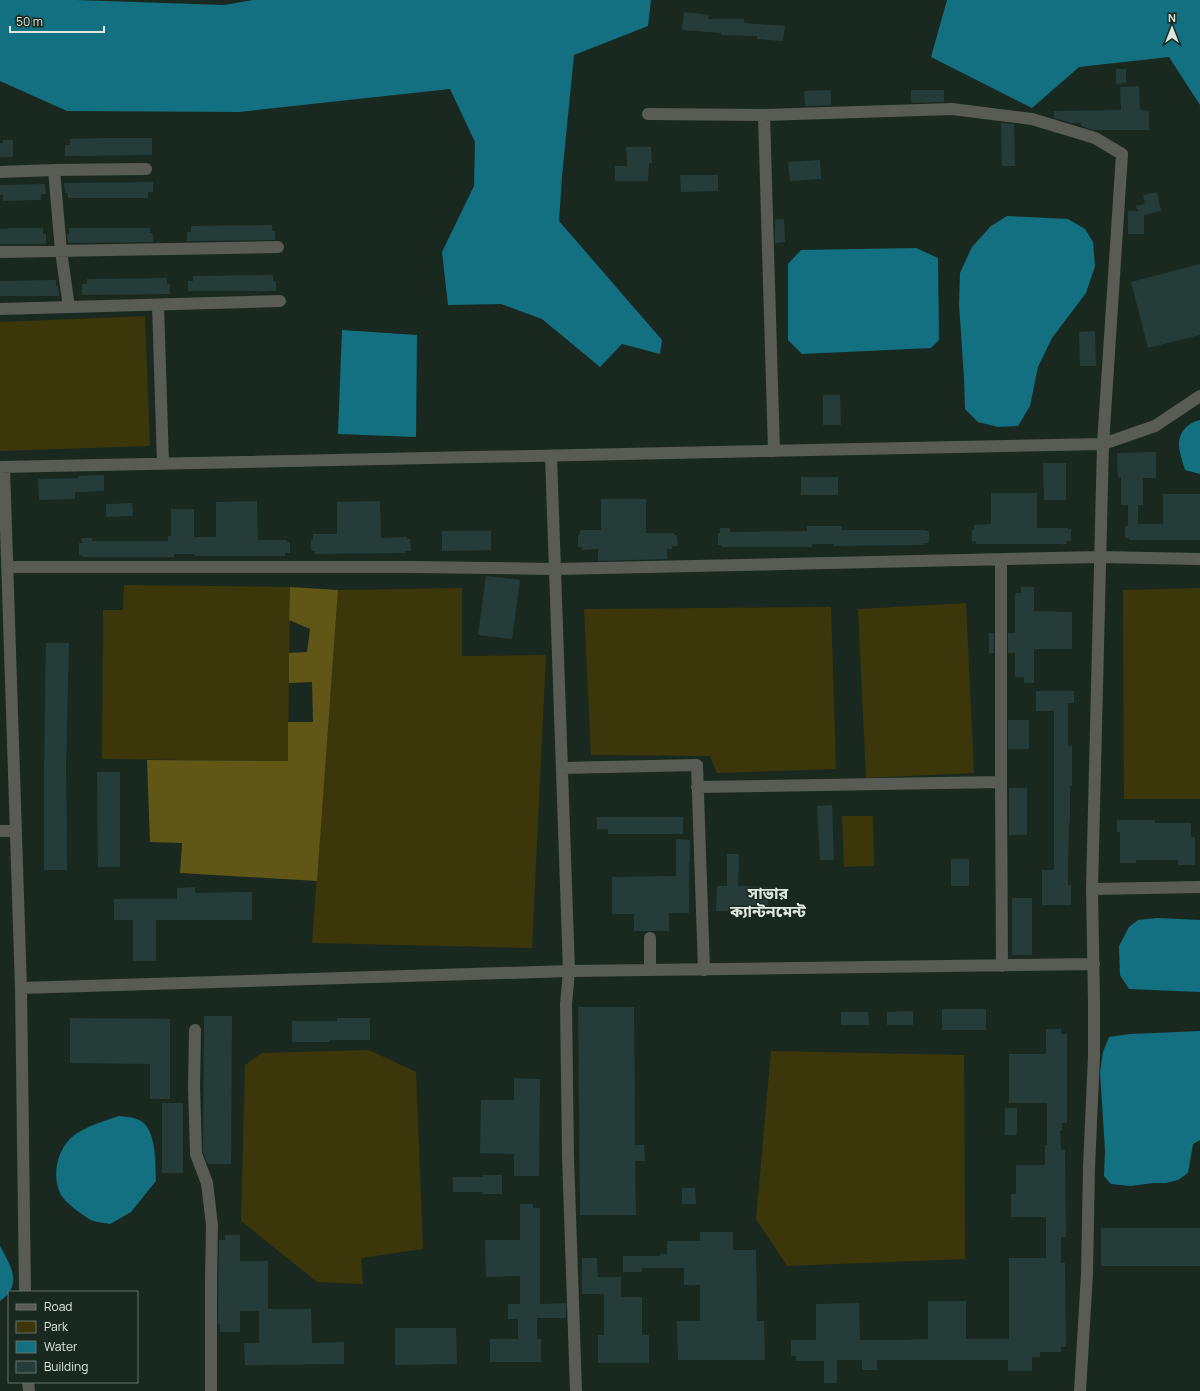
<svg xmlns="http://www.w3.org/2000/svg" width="1200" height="1391" viewBox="0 0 1200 1391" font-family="Manrope,'Noto Sans Bengali',sans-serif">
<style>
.green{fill:#3c360b}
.forest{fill:#605616}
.water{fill:#137080}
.building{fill:#263c39}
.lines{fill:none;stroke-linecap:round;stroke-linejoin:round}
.minor{stroke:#585c54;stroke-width:12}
.labels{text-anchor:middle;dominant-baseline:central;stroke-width:3;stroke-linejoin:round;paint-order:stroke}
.district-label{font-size:16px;font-weight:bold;fill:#dde7e0;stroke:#19291f}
</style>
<rect width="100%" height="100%" fill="#19291f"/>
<path class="green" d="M145 316 150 446 0 451V322Z
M124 585 290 587 288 761 102 759 103 610H123Z
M462 588V656L546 655 532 948 312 943 338 590Z
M1200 588V799H1124L1123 590Z
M966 603 974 773 866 778 858 609Z
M831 607 836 769 717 773 710 756 591 755 584 609Z
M842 816H873L874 866 844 867Z
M369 1050 416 1072 423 1249 361 1258 363 1284 317 1282 241 1221 245 1065 262 1053Z
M771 1051 964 1055 965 1259 787 1266 756 1219Z"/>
<path class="forest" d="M290 587 338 590 317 881 180 873 182 843 150 842 147 760 288 761V722H313L312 682 289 683V653L307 652 310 629 289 620Z"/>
<path class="water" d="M0 0H76L224 5 253 0H651L648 26 574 55 562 176 559 221 662 340 660 354 622 344 600 367 542 319 501 304 448 305 442 252 474 186 475 142 450 89 239 112 67 111 0 81Z
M947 0H1200V105L1169 57 1079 67 1032 108 931 57Z
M1007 216 1068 219 1085 229 1093 242 1095 266 1086 293 1052 338 1038 367 1030 406 1018 426 998 427 978 422 965 409 964 378 959 304 960 273 972 247 991 226Z
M916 248 938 258 939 340 931 348 802 354 788 340V264L801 250Z
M342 330 417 335 416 437 338 434Z
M1200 420V474L1185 470C1183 463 1178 449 1179 442 1180 430 1190 422 1200 420Z
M1157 918 1200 920V992L1129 989 1120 975 1119 946 1129 927 1138 920Z
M1200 1031V1140L1193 1144 1188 1173 1178 1180 1166 1183H1154L1130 1186 1111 1184 1104 1176 1105 1150 1100 1072 1103 1052 1109 1037 1130 1034Z
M119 1116C126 1117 135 1117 141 1121 157 1131 155 1164 156 1181L131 1212 110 1224C104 1223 95 1222 89 1219 81 1214 66 1203 61 1195 52 1178 56 1154 69 1140 80 1128 104 1121 119 1116Z
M0 1246C11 1266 23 1285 0 1301Z"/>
<path class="building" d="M684 12 709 15 708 19H744V23L785 26 783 41 757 39V36L721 35V33L682 30Z
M1116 69H1126V83L1116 84Z
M1139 86 1140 110 1149 111V130H1093L1081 126V123H1072L1054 118V111L1121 110 1120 87Z
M831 90V105L805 106 804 91Z
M911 90H944V102L911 103Z
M1001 123 1014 124 1015 166H1002Z
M105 138H152V155L65 156V145H70V139Z
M3 140H13V157H0V143H3Z
M626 147H651L652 163H649L648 181H615V166H627Z
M820 160 821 179 790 181 788 162Z
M680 175H718V191L681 192Z
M153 182V192H148V198H68V193H65L64 183Z
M45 184 46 194H41V200L3 201V195H0V185Z
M1157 192 1161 211 1144 215V234H1128V211H1138L1136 206 1145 204 1143 195Z
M784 219 785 242 775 243V220Z
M272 225V231H275V240L187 241V232H191V226Z
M18 228H43V234H46V244H0V229Z
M69 228H150V233H153V242L68 243 67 234H69Z
M1200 264V335L1148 348 1131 282Z
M273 275V281H276V291H188V281H193V276Z
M167 278V284H170V294L82 295V284H87V279Z
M56 280V286H58L59 296H0V281Z
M1095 331 1096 366H1080L1079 332Z
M823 395H840L841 425H823Z
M1156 452V478H1143V505H1138V524H1163V494H1200V540H1129V538H1125V526H1128V505H1121V477L1118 478 1117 453Z
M1043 463H1066V500H1044Z
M104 475V491L75 492V499L39 500 38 479 78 478V476Z
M801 477H838V495H801Z
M991 493H1037V528H1068V529H1071V541H1066V544H976V541L972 542V530H974V525L991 524Z
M601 499H646V533H674V535H677L678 546H672V549H667V559L598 561V549L582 550V547H578V535H580V530H601Z
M257 501 258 540H287V542H290V553H285V556H195V554H174V557H83V555H79V543H82V538H92V541H168V536H171V509H194V537H216V502Z
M380 501 381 538 407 537V539H410L411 551H405V553L315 554V551H311V540H313V534H337V502Z
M132 503 133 516 106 517V504Z
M807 526H842V530H925V531H929V543H924V545L834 546V544H812V547H722V545H718V533H720V528H730V532L807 531Z
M442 531H491V550L442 551Z
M486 576 520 580 512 639 478 635Z
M1021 587H1034V611L1072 612V649H1034V683H1024V677H1015V653H1008V633H1015V593H1021Z
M989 633H994V653H989Z
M46 643H69L66 764 67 870H44V775Z
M1036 691H1074V703H1068V746H1072V786H1070V823H1069L1068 866V885H1071V905H1042V870H1054V711H1036Z
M1008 720H1029V749H1008Z
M97 772H120V867H98Z
M1009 788H1027V835H1009Z
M832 805 834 860H820L817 806Z
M597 817H683V834H608V829H597Z
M1117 820H1155V823H1191V837H1195V865H1178V860H1136V863H1120V832H1117Z
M676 839 690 840V862H689V913H669V931H634V914H612V877L676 876Z
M727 854H739L738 886 768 887V912L716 911 717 886H727Z
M951 859H969V886H951Z
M195 887V893L252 892V920H156V961H133V920H114V899H177V888Z
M1012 898H1032V955H1012Z
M578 1007H634L635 1145H644L645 1161H635L636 1215H580Z
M942 1009H986V1030H942Z
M913 1011V1025H887V1012Z
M841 1012H868L869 1025H841Z
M204 1016H232L231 1164H208L203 1153Z
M70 1018 170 1019V1099H150V1064L70 1063Z
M337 1018H370V1040H330V1042H292V1021H337Z
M1046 1029H1061V1034H1067V1123H1062V1131H1060L1061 1150H1065L1066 1237H1061V1263H1065L1066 1347H1061V1352H1040V1357H1032V1371H1008V1360H877V1370H862V1360H837V1383H824V1361H796V1356H791V1340H816V1304L859 1303 860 1340H899L928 1339V1301H966V1339H1009V1258H1046V1217H1011V1194H1016V1165H1045V1145H1047V1103H1009V1054H1046Z
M514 1078 540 1079 539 1176H514V1154L480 1153 481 1100H514Z
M162 1103H183V1173H162Z
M1005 1108H1017V1135H1005Z
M483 1175H502V1194H483V1192H453V1177H483Z
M682 1188H695L696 1204H682Z
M520 1204H533V1208H540V1304L566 1303V1318H537V1339H541V1362H490V1339H518V1319H508V1304H520V1276L486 1277 485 1240H520Z
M1101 1228H1200V1266H1101Z
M700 1232H733V1250H756L757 1321H764L765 1360H678L677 1321H700V1285H684V1268H642V1272H623V1256H660V1254H667V1241H700Z
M225 1235H240V1261H268V1309H311L312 1343 344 1342V1364L245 1365 244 1343H259V1311H240V1332H220V1324H218L219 1240H225Z
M582 1258H597L598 1277H621V1297H642V1335H649V1363H598V1335H604V1294H582Z
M395 1328H456L457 1364 395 1365Z"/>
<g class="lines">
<path class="minor" d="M648 114 764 115 952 109 1032 119 1095 138 1122 154 1103 444 1092 889 1094 1002V1056L1089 1167 1087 1274 1080 1391
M764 115 774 451
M54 170 61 251 69 307
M0 172 54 170 146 169
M0 252 278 247
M158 305 163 464
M0 309 280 301
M551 456 569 971 566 1004 568 1156 576 1391
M0 467 1103 444 1155 426 1200 396
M4 467 21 988 25 1292
M1001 560V782
M7 567H413L555 569 1100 557 1200 559
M562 768 697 765 704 970
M697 787 1001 782 1002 966
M0 831H16
M1092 889 1200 887
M650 970V938
M21 988 569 971 1094 964
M195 1030 194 1087 196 1154 207 1183 212 1225 211 1279V1391
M28 1382 29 1391"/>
</g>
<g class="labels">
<g class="district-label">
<text x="768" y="893">সাভার<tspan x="768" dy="18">ক্যান্টনমেন্ট</tspan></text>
</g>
</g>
<rect x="8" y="1291" width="130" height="92" fill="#19291f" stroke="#67756c"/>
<rect x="16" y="1304" width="20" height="6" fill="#585c54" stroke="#67756c"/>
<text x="44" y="1311" font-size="12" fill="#dde7e0">Road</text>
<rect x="16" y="1321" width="20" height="12" fill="#3c360b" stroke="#67756c"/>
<text x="44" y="1331" font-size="12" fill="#dde7e0">Park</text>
<rect x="16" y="1341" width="20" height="12" fill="#137080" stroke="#67756c"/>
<text x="44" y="1351" font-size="12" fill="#dde7e0">Water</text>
<rect x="16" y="1361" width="20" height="12" fill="#263c39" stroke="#67756c"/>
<text x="44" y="1371" font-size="12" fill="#dde7e0">Building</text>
<g transform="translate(1172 28)" stroke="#19291f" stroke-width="3" paint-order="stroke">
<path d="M0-3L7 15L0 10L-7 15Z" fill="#dde7e0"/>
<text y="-6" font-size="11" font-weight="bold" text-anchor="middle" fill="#dde7e0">N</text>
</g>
<path d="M10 26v6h94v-6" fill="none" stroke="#dde7e0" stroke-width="2"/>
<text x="16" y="26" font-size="12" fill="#dde7e0" stroke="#19291f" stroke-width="3" paint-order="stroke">50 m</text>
</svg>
